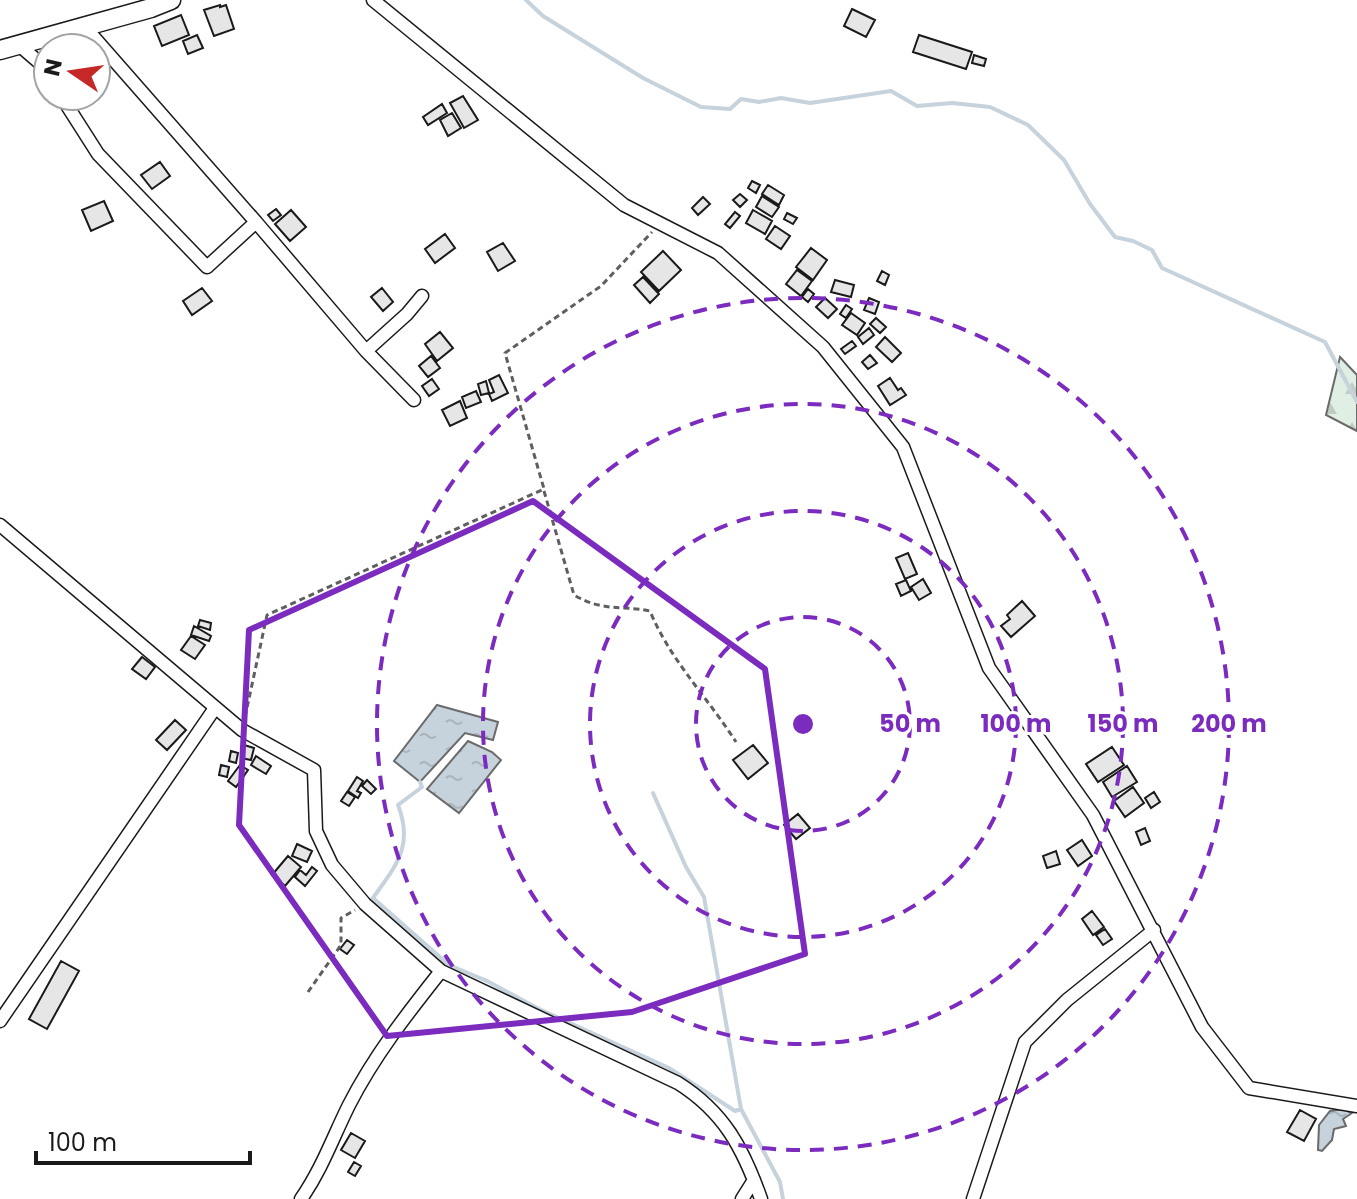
<svg xmlns="http://www.w3.org/2000/svg" width="1357" height="1199" viewBox="0 0 1357 1199" font-family="Poppins,sans-serif">
<style>
.forest{fill:url(#forest-firs);stroke:#6a6a6a;stroke-width:2}
.water{fill:url(#water-ripples);stroke:#6a6a6a;stroke-width:2}
.lines{fill:none;stroke-linecap:round;stroke-linejoin:round}
.stream{stroke:#c6d2dc;stroke-width:4}
.building{fill:#e6e6e6;stroke:#1a1a1a;stroke-width:2}
.street-casing{stroke:#1a1a1a;stroke-width:15}
.secondary-casing{stroke:#1a1a1a;stroke-width:21}
.path{stroke:#5f5f5f;stroke-width:3;stroke-dasharray:6 4;stroke-linecap:butt}
.street{stroke:#fff;stroke-width:12}
.secondary{stroke:#fff;stroke-width:18}
.marked{fill:none;stroke:#7b2cbf;stroke-width:6;stroke-linejoin:round}
.ring{fill:none;stroke:#7b2cbf;stroke-width:4;stroke-dasharray:14 10}
.centre{fill:#7b2cbf;stroke:#fff;stroke-width:4}
.ring-label{font-size:24px;text-anchor:middle;font-weight:bold;fill:#7b2cbf;stroke:#fff;stroke-width:6;stroke-linejoin:round;paint-order:stroke}
</style>
<defs>
<pattern id="forest-firs" width="22" height="20" patternUnits="userSpaceOnUse" patternTransform="scale(2)"><rect width="22" height="20" fill="#e0efe3"/><path d="M5 1l3.5 6h-7zM16 11l3.5 6h-7z" fill="#c0ccc2"/></pattern>
<pattern id="water-ripples" width="26" height="14" patternUnits="userSpaceOnUse" patternTransform="scale(2)"><rect width="26" height="14" fill="#c6d2dc"/><path d="M2 4q2-2 4 0t4 0M15 11q2-2 4 0t4 0" fill="none" stroke="#aab4bc"/></pattern>
</defs>
<rect width="100%" height="100%" fill="#fff"/>
<path class="forest" d="M1340 357 1357 375V431L1326 415Z"/>
<path class="water" d="M437 705 498 722 493 740 465 733 420 782 394 761Z
M468 741 492 752 501 760 459 813 427 789Z
M1343 1109 1352 1113 1343 1119 1346 1126 1334 1129 1332 1140 1322 1151 1318 1150 1319 1125 1330 1111Z"/>
<g class="lines">
<path class="stream" d="M526 0 543 16 643 78 701 107 730 109 741 99 759 102 781 98 810 103 891 91 917 106 952 103 990 107 1028 125 1064 160 1090 204 1115 237 1133 241 1152 250 1162 268 1325 342 1357 402
M420 782 422 787 398 805C414 847 396 865 373 898L449 965 487 981 539 1009 669 1068 735 1111 741 1109
M653 793 686 867 704 897 741 1109 780 1182 783 1199"/>
</g>
<path class="building" d="M220 5V7L226 5 234 29 214 36 204 10Z
M852 9 875 20 866 37 844 26Z
M181 15 189 35 162 46 154 26Z
M197 35 203 48 188 54 183 41Z
M919 35 972 52 966 69 913 52Z
M974 55 986 59 984 66 972 63Z
M463 96 478 120 464 128 450 103Z
M442 104 447 113 428 125 423 117Z
M452 113 461 128 448 136 440 120Z
M160 162 170 176 152 189 141 175Z
M752 181 760 185 756 193 748 188Z
M768 185 784 195 779 205 762 194Z
M740 194 747 200 740 207 733 200Z
M762 196 779 207 772 217 756 207Z
M703 197 710 204 698 215 692 208Z
M104 201 113 221 91 231 82 210Z
M276 209 281 215 273 221 268 215Z
M291 210 306 227 290 241 275 224Z
M753 210 772 221 765 234 746 223Z
M735 212 740 216 730 228 725 224Z
M787 213 797 218 793 224 784 219Z
M775 226 790 236 781 249 766 239Z
M445 234 455 248 435 263 425 249Z
M503 243 515 261 498 271 487 252Z
M811 248 827 260 813 280 796 267Z
M663 251 681 270 659 291 641 272Z
M797 270 812 281 801 296 786 284Z
M882 271 889 275 885 285 877 281Z
M643 277 659 294 650 303 634 285Z
M835 280 854 285 851 297 831 292Z
M202 288 212 301 192 315 183 301Z
M382 288 393 302 383 311 371 297Z
M808 289 814 294 808 302 802 297Z
M825 298 837 309 828 318 816 307Z
M869 298 879 302 875 314 864 310Z
M846 305 852 309 846 318 840 314Z
M851 313 865 323 857 335 842 325Z
M876 318 886 327 880 333 870 324Z
M869 328 874 335 863 344 858 337Z
M440 332 453 348 437 361 425 344Z
M885 337 901 353 892 362 876 347Z
M852 341 856 346 845 354 841 349Z
M870 355 877 363 868 369 862 362Z
M431 356 440 368 428 377 419 366Z
M499 375 508 393 492 401 489 394 494 392 489 380Z
M890 378 898 390 901 388 906 395 890 405 878 386Z
M432 379 439 389 429 396 422 386Z
M486 381 489 393 481 395 478 384Z
M476 391 481 402 466 408 462 397Z
M460 401 467 418 450 426 442 410Z
M908 553 917 574 905 579 896 558Z
M923 579 931 593 919 600 911 587Z
M906 580 911 591 901 596 896 584Z
M1022 601 1035 616 1011 637 1001 626 1010 619 1007 615Z
M200 620 211 623 210 630 198 626Z
M194 626 211 636 209 641 191 635Z
M191 636 205 645 195 659 181 650Z
M142 657 155 667 146 679 132 669Z
M175 720 186 730 167 750 156 740Z
M244 745 254 748 251 760 241 758Z
M753 745 768 763 748 779 733 760Z
M1112 747 1124 765 1098 782 1086 764Z
M231 751 238 753 236 763 229 761Z
M256 756 271 766 266 774 251 765Z
M221 765 229 767 227 777 219 775Z
M240 765 248 770 236 787 228 781Z
M1127 766 1137 782 1112 797 1103 782Z
M357 777 363 781 357 791 361 793 358 798 348 791Z
M367 780 376 789 371 794 362 786Z
M1133 787 1144 803 1125 817 1114 801Z
M347 792 355 797 349 806 341 801Z
M1154 792 1160 802 1151 808 1145 798Z
M798 814 810 828 796 839 784 825Z
M1145 828 1150 841 1141 845 1136 832Z
M1082 840 1092 856 1078 866 1067 850Z
M297 844 312 851 307 862 292 856Z
M1056 851 1060 864 1047 868 1043 856Z
M288 856 301 867 285 886 272 875Z
M312 867 317 871 305 886 295 877 300 870 306 875Z
M1092 911 1104 927 1093 935 1082 919Z
M1105 929 1112 939 1103 945 1096 935Z
M347 940 354 945 347 954 340 949Z
M61 961 79 971 47 1029 29 1019Z
M1300 1110 1316 1119 1304 1141 1287 1132Z
M351 1133 365 1141 355 1158 341 1150Z
M354 1162 361 1166 355 1176 348 1172Z"/>
<g class="lines">
<defs>
<path id="street" d="M373 0 624 205 718 253 823 347 903 447 989 668 1093 815 1202 1027 1249 1088 1357 1106
M84 26 256 222
M19 45 41 64 48 74
M61 96 98 154 207 267 256 222 366 351 414 400
M366 351 407 314 422 296
M0 525 242 730 314 770 316 831 332 865 365 904 441 971 678 1083C724 1112 743 1148 761 1199
M0 1021 215 708
M301 1199C322 1169 333 1137 349 1105 374 1056 407 1014 441 971
M742 1199 754 1180
M973 1199 1025 1042 1067 1000 1154 930"/>
<path id="secondary" d="M0 50 151 8 171 0"/>
</defs>
<use href="#street" class="street-casing"/>
<use href="#secondary" class="secondary-casing"/>
<path class="path" d="M544 491 574 595C603 612 620 605 650 611 670 660 708 698 736 742
M245 717 267 615 544 489 505 353 601 286 652 232
M308 992 341 945V918L355 910"/>
<use href="#street" class="street"/>
<use href="#secondary" class="secondary"/>
</g>
<path class="marked" d="M533 501 765 669 805 954 632 1012 387 1036 239 825 249 630Z"/>
<g class="ring">
<circle cx="803" cy="724" r="107"/>
<circle cx="803" cy="724" r="213"/>
<circle cx="803" cy="724" r="320"/>
<circle cx="803" cy="724" r="426"/>
</g>
<circle cx="803" cy="724" r="12" class="centre"/>
<g class="ring-label">
<text x="910" y="732">50 m</text>
<text x="1016" y="732">100 m</text>
<text x="1123" y="732">150 m</text>
<text x="1229" y="732">200 m</text>
</g>
<g transform="translate(72 72) rotate(283)"><circle r="38" fill="#ffffff" stroke="#a3a3a3" stroke-width="2"/>
<path d="M0-6L14 30L0 20L-14 30Z" fill="#c62828"/>
<text y="-12" font-size="22" font-weight="bold" text-anchor="middle" fill="#1a1a1a">N</text>
</g>
<path d="M36 1151v12h214v-12" fill="none" stroke="#1a1a1a" stroke-width="4"/>
<text x="48" y="1151" font-size="24" fill="#1a1a1a" stroke="#ffffff" stroke-width="6" paint-order="stroke">100 m</text>
</svg>
